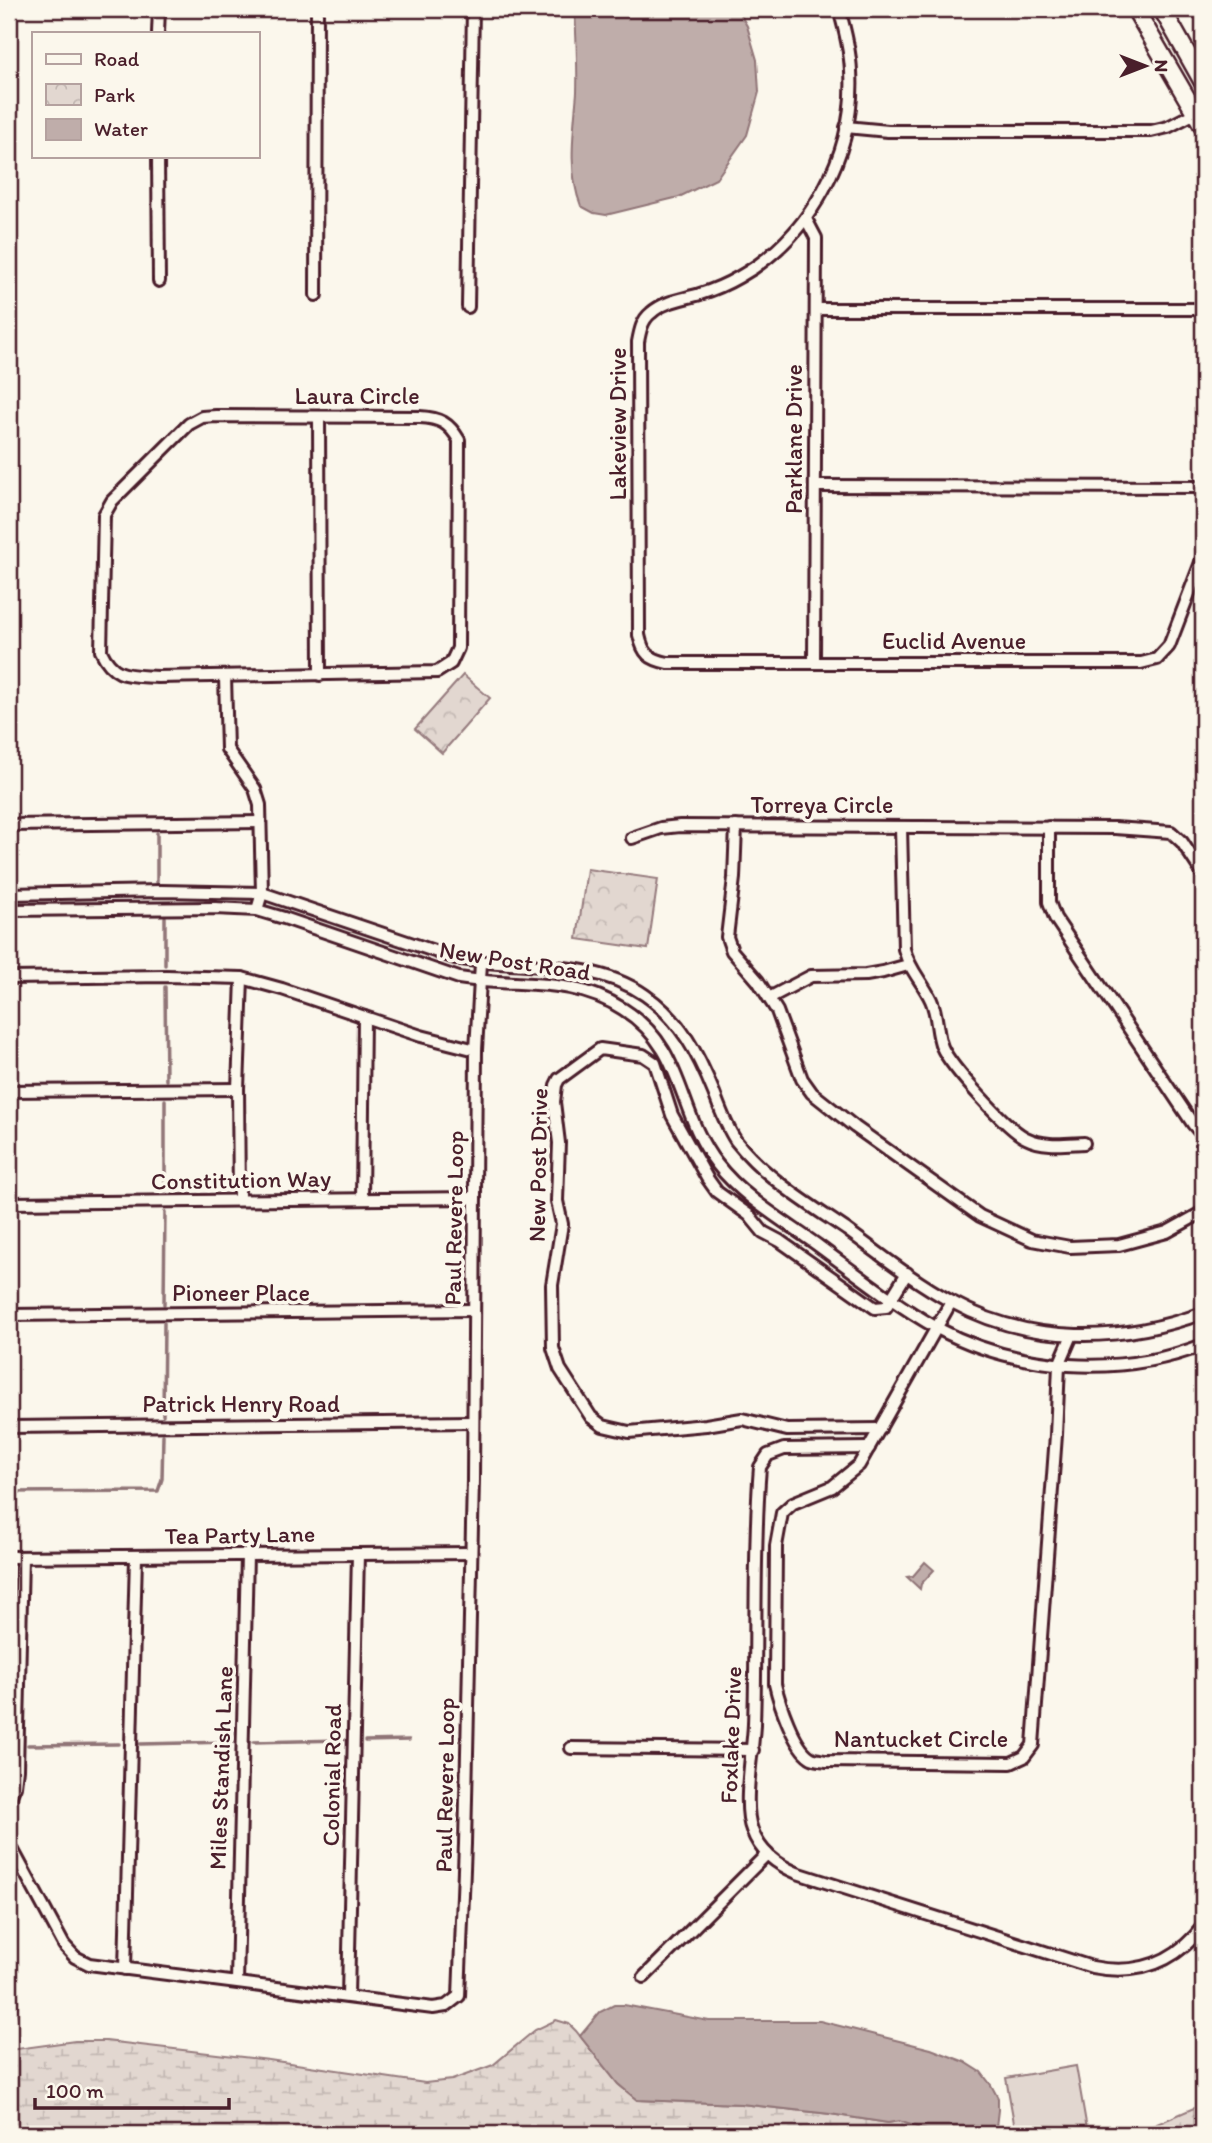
<svg xmlns="http://www.w3.org/2000/svg" width="1212" height="2143" font-family="Itim,sans-serif">
  <style>
    .green { fill: #e2d7d0; stroke: #967b7e; stroke-width: 2 }
    .wetland { fill: url(#wetland-marsh); stroke: #967b7e; stroke-width: 2 }
    .park { fill: url(#park-crowns); stroke: #967b7e; stroke-width: 2 }
    .water { fill: #bfadaa; stroke: #907477; stroke-width: 2 }
    .lines { fill: none; stroke-linecap: round; stroke-linejoin: round }
    .stream { stroke: #907477; stroke-width: 3.5 }
    .street-casing { stroke: #4a1f2b; stroke-width: 16 }
    .primary-casing { stroke: #4a1f2b; stroke-width: 21 }
    .street { stroke: #fbf7ec; stroke-width: 10 }
    .primary { stroke: #fbf7ec; stroke-width: 16 }
    .labels { text-anchor: middle; stroke-width: 7; stroke-linejoin: round; paint-order: stroke }
    .street-label { font-size: 24px; fill: #4a1f2b; stroke: #fbf7ec }
  </style>
  <defs>
    <pattern id="wetland-marsh" width="20" height="14" patternUnits="userSpaceOnUse" patternTransform="scale(1.75)"><rect width="20" height="14" fill="#e2d7d0"/><path d="M1 5h8M5 5V1M11 12h8M15 12V8" fill="none" stroke="#c3b8b3"/></pattern>
    <pattern id="park-crowns" width="20" height="18" patternUnits="userSpaceOnUse" patternTransform="scale(1.75)"><rect width="20" height="18" fill="#e2d7d0"/><path d="M2 6a3 3 0 1 1 6 0M12 15a3 3 0 1 1 6 0" fill="none" stroke="#c3b8b3"/></pattern>
  </defs>
  <rect width="100%" height="100%" fill="#fbf7ec"/>
  <filter id="ink" filterUnits="userSpaceOnUse"><feTurbulence type="fractalNoise" baseFrequency=".0143" numOctaves="2"/><feDisplacementMap in="SourceGraphic" scale="14" xChannelSelector="R" yChannelSelector="G"/><feConvolveMatrix kernelMatrix="1 2 1 2 8 2 1 2 1" color-interpolation-filters="sRGB"/></filter>
  <g filter="url(#ink)">
    <polygon class="green" points="1076,2066 1087,2129 1058,2134 1016,2134 1006,2078"/>
    <g class="wetland">
      <polygon points="556,2020 569,2024 576,2031 618,2084 637,2100 741,2104 830,2114 888,2123 899,2121 939,2134 9,2134 9,2050 75,2041 106,2041 269,2060 425,2083 452,2080 493,2065 535,2030"/>
      <polygon points="1203,2104 1203,2134 1134,2134"/>
    </g>
    <g class="park">
      <polygon points="463,675 490,698 442,753 415,729"/>
      <polygon points="587,869 658,879 648,949 577,939"/>
    </g>
    <g class="water">
      <path d="M 575,9 L 737,9 L 747,26 L 757,60 L 759,92 L 747,135 L 716,179 L 679,197 L 606,215 L 594,213 L 581,206 C 567,171 574,129 577,92 C 578,64 576,36 575,9 Z"/>
      <polygon points="925,1562 934,1570 921,1584 920,1589 907,1577 913,1576"/>
      <path d="M 9,1967 C 20,1988 21,2011 9,2031 Z"/>
      <polygon points="614,2005 624,2005 709,2021 820,2021 931,2049 965,2062 981,2072 991,2085 998,2098 998,2110 996,2127 991,2134 939,2134 899,2121 888,2123 830,2114 741,2104 637,2100 618,2084 580,2036 600,2012"/>
    </g>
    <g class="lines">
      <g class="stream">
        <polyline points="157,833 157,882"/>
        <polyline points="165,917 165,965"/>
        <polyline points="165,987 166,1080"/>
        <polyline points="165,1100 165,1191"/>
        <polyline points="164,1304 165,1212"/>
        <polyline points="163,1415 164,1323"/>
        <polyline points="9,1492 158,1491 162,1479 163,1435"/>
        <polyline points="365,1741 409,1740"/>
        <polyline points="253,1742 344,1740"/>
        <polyline points="140,1744 232,1742"/>
        <polyline points="28,1745 119,1744"/>
      </g>
      <defs>
        <g id="street">
          <path d="M 839,9 C 845,30 850,50 851,71 C 856,153 810,237 739,277 C 727,284 713,290 700,294 C 684,299 664,301 651,313 C 642,320 640,331 638,342 L 639,635 C 643,654 649,659 668,663 L 1141,663 L 1157,659 L 1169,646 L 1203,557"/>
          <polyline points="158,33 159,9"/>
          <polyline points="846,127 888,131 1151,131 1168,127 1195,113"/>
          <polyline points="158,156 159,281"/>
          <polyline points="806,219 816,238 814,663"/>
          <polyline points="316,295 317,9"/>
          <polyline points="468,307 473,9"/>
          <polyline points="816,309 1203,309"/>
          <path d="M 216,416 L 420,417 C 440,418 449,423 459,440 L 458,648 L 451,663 L 437,672 L 158,677 C 130,675 114,679 101,651 L 104,515 L 112,501 L 189,424 L 202,417 Z"/>
          <polyline points="319,417 320,675"/>
          <polyline points="815,486 1203,487"/>
          <polyline points="225,677 227,749 255,789 260,805 262,893 257,910"/>
          <polyline points="9,825 260,822"/>
          <polyline points="736,826 734,878 727,937 732,951 758,981 777,1011 802,1079 812,1093 855,1127 980,1216 1032,1240 1070,1247 1119,1245 1167,1232 1203,1212"/>
          <path d="M 901,827 L 904,949 C 910,971 922,981 931,1000 C 938,1015 936,1032 942,1047 C 950,1066 1008,1130 1026,1138 C 1044,1147 1064,1144 1084,1143"/>
          <polyline points="1049,827 1049,902 1055,918 1193,1124 1203,1136"/>
          <polyline points="632,838 661,828 680,826 1115,828 1171,832 1182,842 1203,874"/>
          <path d="M 9,894 L 161,891 L 262,893 L 455,958 C 518,970 590,957 645,995 C 681,1020 698,1054 714,1093 C 720,1109 726,1126 736,1141 C 765,1178 809,1204 847,1230 C 881,1255 915,1282 952,1302 C 1031,1345 1121,1343 1203,1313"/>
          <path d="M 9,910 L 215,908 L 257,910 L 284,918 L 459,978 C 517,988 571,975 623,1009 C 686,1049 676,1111 717,1164 C 742,1197 787,1223 820,1247 C 858,1275 896,1305 937,1328 C 1017,1371 1119,1378 1203,1345"/>
          <polyline points="9,978 166,976 242,978 282,989 421,1036 476,1050"/>
          <polyline points="769,998 811,976 866,975 883,972 908,965"/>
          <polyline points="9,1091 238,1089"/>
          <polyline points="239,1199 238,1089 242,978"/>
          <polyline points="362,1199 364,1017"/>
          <polyline points="9,1203 475,1198"/>
          <path d="M 951,1302 L 859,1465 L 832,1487 L 793,1503 L 782,1513 L 776,1546 L 775,1684 C 779,1702 794,1747 810,1757 C 814,1760 821,1760 826,1761 L 1011,1763 L 1024,1757 L 1033,1745 L 1056,1435 L 1059,1365 L 1072,1335"/>
          <polyline points="9,1315 473,1310"/>
          <polyline points="9,1427 473,1422"/>
          <polyline points="880,1429 787,1430 742,1419 706,1425 629,1432 603,1426 591,1417 560,1369 553,1348 552,1285 562,1224 557,1201 559,1143 554,1102 556,1085 559,1079 600,1049 643,1055 655,1063 672,1115 707,1178 717,1192 749,1215 763,1232 780,1241 875,1308 886,1307 907,1273"/>
          <path d="M 869,1448 L 784,1449 L 768,1455 L 760,1467 C 753,1552 757,1638 754,1724 C 753,1752 742,1805 752,1830 C 760,1852 776,1864 797,1873 L 1092,1967 C 1138,1976 1175,1963 1203,1926"/>
          <polyline points="9,1557 471,1553"/>
          <polyline points="571,1748 753,1750"/>
          <polyline points="9,1800 15,1786 17,1769 22,1557"/>
          <polyline points="9,1843 64,1945 75,1957 89,1964 433,2008 446,2006 459,1996 465,1844 473,1480 476,1050 481,963"/>
          <polyline points="125,1969 136,1557"/>
          <polyline points="644,1977 767,1854"/>
          <polyline points="237,1982 247,1555"/>
          <polyline points="348,1996 358,1554"/>
        </g>
        <g id="primary">
          <polyline points="1135,9 1203,126"/>
          <polyline points="1162,9 1203,82"/>
        </g>
      </defs>
      <use href="#street" class="street-casing"/>
      <use href="#primary" class="primary-casing"/>
      <use href="#street" class="street"/>
      <use href="#primary" class="primary"/>
    </g>
  </g>
  <g class="labels">
    <g class="street-label">
      <text x="357" y="404">Laura Circle</text>
      <text transform="translate(618 424) rotate(-90)" y="8">Lakeview Drive</text>
      <text transform="translate(794 439) rotate(-90)" y="8">Parklane Drive</text>
      <text x="954" y="649">Euclid Avenue</text>
      <text x="822" y="813">Torreya Circle</text>
      <text transform="translate(515 961) rotate(9)" y="8">New Post Road</text>
      <text transform="translate(538 1165) rotate(-89)" y="8">New Post Drive</text>
      <text transform="translate(241 1180) rotate(-1)" y="8">Constitution Way</text>
      <text transform="translate(454 1218) rotate(-89)" y="8">Paul Revere Loop</text>
      <text x="241" y="1301">Pioneer Place</text>
      <text x="241" y="1412">Patrick Henry Road</text>
      <text transform="translate(240 1535) rotate(-1)" y="8">Tea Party Lane</text>
      <text transform="translate(731 1735) rotate(-88)" y="8">Foxlake Drive</text>
      <text x="921" y="1747">Nantucket Circle</text>
      <text transform="translate(221 1768) rotate(-88)" y="8">Miles Standish Lane</text>
      <text transform="translate(332 1775) rotate(-89)" y="8">Colonial Road</text>
      <text transform="translate(445 1785) rotate(-89)" y="8">Paul Revere Loop</text>
    </g>
  </g>
  <rect width="1212" height="2143" fill="none" stroke="#fbf7ec" stroke-width="35"/>
  <rect x="18" y="18" width="1177" height="2108" fill="none" stroke="#4a1f2b" stroke-width="2.5" filter="url(#ink)"/>
  <rect x="32" y="32" width="228" height="126" fill="#fbf7ec" stroke="#b4a19f" stroke-width="2"/>
  <rect x="46" y="54" width="35" height="10" fill="#fbf7ec" stroke="#b4a19f" stroke-width="2"/>
  <text x="94" y="66" font-size="21" fill="#4a1f2b">Road</text>
  <rect x="46" y="84" width="35" height="21" fill="url(#park-crowns)" stroke="#b4a19f" stroke-width="2"/>
  <text x="94" y="102" font-size="21" fill="#4a1f2b">Park</text>
  <rect x="46" y="119" width="35" height="21" fill="#bfadaa" stroke="#b4a19f" stroke-width="2"/>
  <text x="94" y="136" font-size="21" fill="#4a1f2b">Water</text>
  <g transform="translate(1145 66) rotate(90)" stroke="#fbf7ec" stroke-width="5" paint-order="stroke">
  <path d="M0-5L12 26L0 18L-12 26Z" fill="#4a1f2b"/>
  <text y="-10" font-size="19" font-weight="bold" text-anchor="middle" fill="#4a1f2b">N</text>
  </g>
  <path d="M35 2098v10h194v-10" fill="none" stroke="#4a1f2b" stroke-width="3.5"/>
  <text x="46" y="2098" font-size="21" fill="#4a1f2b" stroke="#fbf7ec" stroke-width="5" paint-order="stroke">100 m</text>
</svg>
